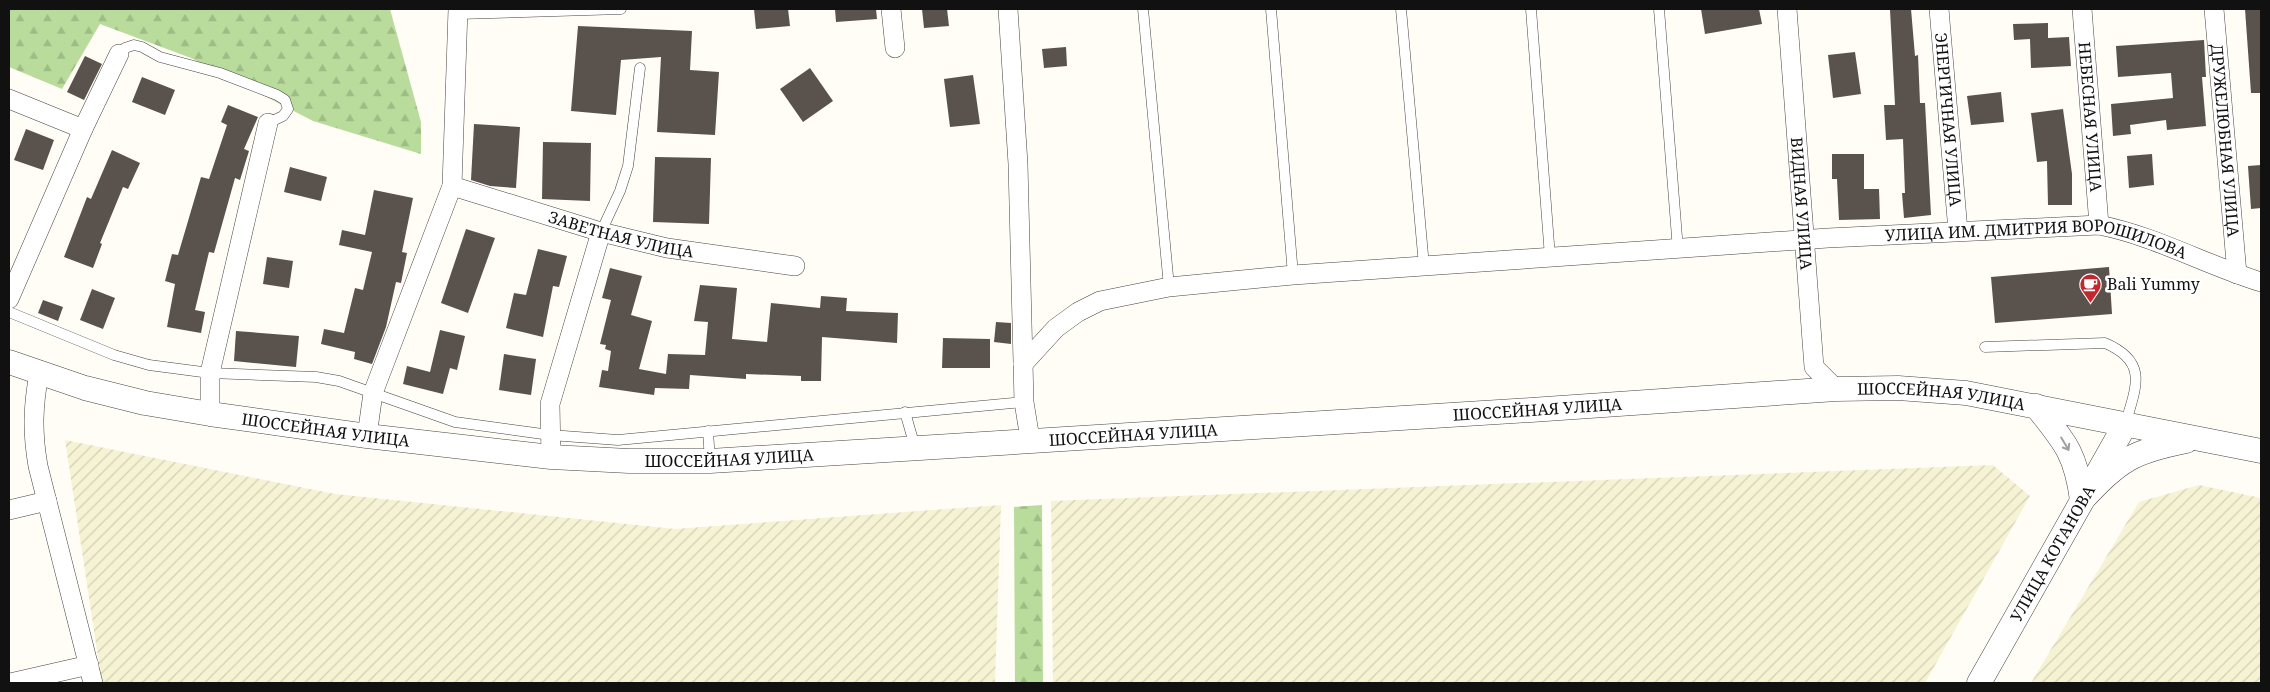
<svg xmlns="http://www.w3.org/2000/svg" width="2270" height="692" font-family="'Noto Serif',serif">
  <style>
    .farmland { fill: url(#farmland-furrows) }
    .forest { fill: url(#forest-firs) }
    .building { fill: #5a524d }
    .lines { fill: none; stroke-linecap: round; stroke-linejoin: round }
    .service-casing { stroke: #444; stroke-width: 11 }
    .minor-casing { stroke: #444; stroke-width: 20 }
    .tertiary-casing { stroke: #444; stroke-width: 25 }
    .service { stroke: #fff; stroke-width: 10 }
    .minor { stroke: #fff; stroke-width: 19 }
    .tertiary { stroke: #fff; stroke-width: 24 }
    .oneway { stroke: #a0a0a0 }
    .labels { text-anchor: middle; stroke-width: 5; stroke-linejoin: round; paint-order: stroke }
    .street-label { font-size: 16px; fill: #111; stroke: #fff }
    .poi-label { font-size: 16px; fill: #111; stroke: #fff; text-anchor: start }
  </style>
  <defs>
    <pattern id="farmland-furrows" width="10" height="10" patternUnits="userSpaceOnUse" patternTransform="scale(1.25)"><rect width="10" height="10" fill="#f6f3d4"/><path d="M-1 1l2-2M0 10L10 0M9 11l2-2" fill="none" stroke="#d2cfb5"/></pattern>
    <pattern id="forest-firs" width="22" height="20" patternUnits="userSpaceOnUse" patternTransform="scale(1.25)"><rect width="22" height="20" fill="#b9dc9c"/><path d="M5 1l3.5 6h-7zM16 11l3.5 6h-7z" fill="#9ebc85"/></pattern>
  </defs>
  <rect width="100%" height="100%" fill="#fffdf5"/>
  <g class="farmland">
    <polygon points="65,440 335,494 675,529 1001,505 995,683 102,683"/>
    <polygon points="1993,465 2030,496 1925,683 1053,683 1051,501"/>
    <polygon points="2199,485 2261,498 2261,683 2031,683 2139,502"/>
  </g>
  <g class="forest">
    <polygon points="9,9 390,9 421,122 421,154 313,121 191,58 100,24 62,89 9,67"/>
    <polygon points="1042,505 1043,683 1015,683 1014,507"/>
  </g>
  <g class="building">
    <polygon points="754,9 788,9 790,26 756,29"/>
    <polygon points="835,9 876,9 877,19 836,22"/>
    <polygon points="922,9 947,9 949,26 924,28"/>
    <polygon points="1701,9 1759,9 1762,24 1705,34"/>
    <polygon points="1911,9 1915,56 1918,55 1920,103 1925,103 1931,215 1904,218 1902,193 1905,193 1903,139 1886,140 1884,105 1895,105 1890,10"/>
    <polygon points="2245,9 2261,9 2261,93 2251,93"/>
    <polygon points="2048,23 2048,38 2069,37 2071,66 2031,68 2030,39 2014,40 2013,24"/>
    <polygon points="578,26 692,31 690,70 719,72 715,135 657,132 661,57 621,60 616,115 571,111"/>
    <polygon points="2204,40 2206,77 2202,77 2206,126 2167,130 2166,120 2130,125 2131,134 2113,136 2111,104 2173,98 2171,73 2118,77 2116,46"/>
    <polygon points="1066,47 1067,66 1044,68 1042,49"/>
    <polygon points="1855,52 1861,94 1833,98 1828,55"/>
    <polygon points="85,56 102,64 84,100 67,92"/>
    <polygon points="810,68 833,101 803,122 780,89"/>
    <polygon points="973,75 980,124 950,127 944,79"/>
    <polygon points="142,77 175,90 165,115 132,102"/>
    <polygon points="2001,92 2004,122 1971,125 1967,96"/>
    <polygon points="228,105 258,117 244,149 249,151 240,180 235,178 214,253 209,252 195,310 205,312 201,333 167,327 175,284 165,281 172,254 178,255 201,177 209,179 227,125 221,122"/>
    <polygon points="2063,109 2072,174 2072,205 2048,205 2047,161 2037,162 2031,113"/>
    <polygon points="474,124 520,127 516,188 490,186 471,180"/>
    <polygon points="26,129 54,140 43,170 14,160"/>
    <polygon points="543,142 591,143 590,201 542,199"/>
    <polygon points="112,150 140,163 128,189 123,187 100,243 102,244 93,268 64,257 87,197 91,199"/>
    <polygon points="1832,154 1864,154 1864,189 1879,189 1880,219 1839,220 1837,179 1832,179"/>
    <polygon points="2152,154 2154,185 2129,188 2127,156"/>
    <polygon points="655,157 711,158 709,224 653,222"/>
    <polygon points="2261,165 2261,208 2251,209 2248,166"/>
    <polygon points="290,167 327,177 321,201 284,192"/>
    <polygon points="374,190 413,198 402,252 407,253 401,283 396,282 386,327 372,364 354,359 355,352 321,344 324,329 344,333 355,288 363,290 372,252 339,245 342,230 365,235"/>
    <polygon points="466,229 495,238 468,313 441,303"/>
    <polygon points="538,249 567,256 559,287 553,286 543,337 506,328 514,293 526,295"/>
    <polygon points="267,257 293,261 289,288 263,284"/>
    <polygon points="2109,267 2112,314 1995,323 1991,277"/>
    <polygon points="610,268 642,276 631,315 652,321 639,369 666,374 668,354 705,355 708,322 694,321 700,285 737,288 732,339 767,342 771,303 820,308 821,296 847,298 846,311 898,313 897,343 822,337 821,381 801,381 801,376 746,374 746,379 690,375 689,389 655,388 654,395 599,387 602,370 608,371 611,351 605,349 606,345 600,344 611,300 602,298"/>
    <polygon points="92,289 115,298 103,329 80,320"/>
    <polygon points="43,300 63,307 58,321 38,313"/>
    <polygon points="996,322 1011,323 1011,344 994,342"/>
    <polygon points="440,330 465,336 457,370 450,368 443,394 403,384 407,366 430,372"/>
    <polygon points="236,331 299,336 296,367 234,361"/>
    <polygon points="943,338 990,339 990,368 942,368"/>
    <polygon points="504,354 536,359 531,395 499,390"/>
  </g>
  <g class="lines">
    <defs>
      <g id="service">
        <polyline points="1143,9 1169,287"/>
        <polyline points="1271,9 1293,275"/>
        <polyline points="1401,9 1424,266"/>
        <polyline points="1531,9 1550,257"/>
        <polyline points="1659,9 1678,250"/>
        <polyline points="458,14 621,9"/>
        <polyline points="119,54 125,48 134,45 142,47 160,57 220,73 277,95 285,100 288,109 283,116 268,123"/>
        <polyline points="601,232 620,191 628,166 640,68"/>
        <polyline points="9,312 114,355 149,365 210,373 316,377 339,381 455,422 550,435 618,440 1024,402"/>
        <path d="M 1985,347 L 2105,343 C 2149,362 2136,387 2125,425"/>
        <polyline points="905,412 915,447"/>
        <polyline points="708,431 710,461"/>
      </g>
      <g id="minor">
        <polyline points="891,9 895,48"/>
        <polyline points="1008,9 1018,164 1024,402 1030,439"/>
        <path id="s1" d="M 1787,9 L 1814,367 L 1836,389"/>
        <path id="s2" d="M 1939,9 L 1958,231"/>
        <path id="s3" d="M 2082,9 L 2099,225"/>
        <path id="s4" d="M 2214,9 L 2237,274"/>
        <polyline points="9,99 83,129"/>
        <path id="s5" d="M 452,186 L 601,232 L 667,248 L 795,266"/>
        <polyline points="9,299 83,129 119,54"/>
        <path id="s6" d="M 1023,364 L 1056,328 L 1078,312 L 1100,301 L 1169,287 L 1293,275 L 1828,238 L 2099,225 C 2155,236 2206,265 2261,282"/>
        <path d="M 39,373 C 33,407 32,431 38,466 L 93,683"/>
        <polyline points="210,414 210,373 268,123"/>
        <polyline points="367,436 373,393 452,186 458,9"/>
        <polyline points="551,457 550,404 601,232"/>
        <polyline points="9,510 47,501"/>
        <polyline points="10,683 89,665"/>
      </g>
      <g id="tertiary">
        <path id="s7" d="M 9,362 L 85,388 L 145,403 L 210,414 L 367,436 L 551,457 L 629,461 L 710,461 L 1531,410 L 1836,389 L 1898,388 L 1966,393 L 2261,451"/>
        <path d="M 2036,406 C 2064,441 2076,453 2082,500 C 2120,460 2131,452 2186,441"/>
        <path id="s8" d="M 1979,683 L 2125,425"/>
      </g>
    </defs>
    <use href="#service" class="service-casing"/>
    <use href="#minor" class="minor-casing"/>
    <use href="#tertiary" class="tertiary-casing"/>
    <use href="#service" class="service"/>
    <use href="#minor" class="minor"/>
    <use href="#tertiary" class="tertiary"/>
  </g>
  <defs><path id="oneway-shaft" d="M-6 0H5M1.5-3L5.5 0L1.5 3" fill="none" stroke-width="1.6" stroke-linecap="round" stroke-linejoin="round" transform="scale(1.25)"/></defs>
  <use class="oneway" href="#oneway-shaft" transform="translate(2065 444) rotate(59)"/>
  <defs>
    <symbol id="cafe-pin" viewBox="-11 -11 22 30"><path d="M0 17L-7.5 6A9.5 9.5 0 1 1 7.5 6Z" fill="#c4262e" stroke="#fff"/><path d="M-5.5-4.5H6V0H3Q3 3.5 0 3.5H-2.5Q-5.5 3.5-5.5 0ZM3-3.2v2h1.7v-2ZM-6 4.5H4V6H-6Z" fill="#fff"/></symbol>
  </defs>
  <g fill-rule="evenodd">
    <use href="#cafe-pin" x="2078" y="272" width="25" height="34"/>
  </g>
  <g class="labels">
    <g class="street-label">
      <text dy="6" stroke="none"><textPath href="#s3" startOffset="108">НЕБЕСНАЯ УЛИЦА</textPath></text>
      <text dy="6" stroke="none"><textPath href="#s2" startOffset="111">ЭНЕРГИЧНАЯ УЛИЦА</textPath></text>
      <text dy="6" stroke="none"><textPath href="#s4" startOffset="132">ДРУЖЕЛЮБНАЯ УЛИЦА</textPath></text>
      <text dy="6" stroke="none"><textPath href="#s1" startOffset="195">ВИДНАЯ УЛИЦА</textPath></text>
      <text dy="6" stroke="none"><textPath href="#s5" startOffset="176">ЗАВЕТНАЯ УЛИЦА</textPath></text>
      <text dy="6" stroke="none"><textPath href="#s6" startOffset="1042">УЛИЦА ИМ. ДМИТРИЯ ВОРОШИЛОВА</textPath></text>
      <text dy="6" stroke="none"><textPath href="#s7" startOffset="1945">ШОССЕЙНАЯ УЛИЦА</textPath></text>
      <text dy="6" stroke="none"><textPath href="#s7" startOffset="1540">ШОССЕЙНАЯ УЛИЦА</textPath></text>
      <text dy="6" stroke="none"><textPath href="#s7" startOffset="325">ШОССЕЙНАЯ УЛИЦА</textPath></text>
      <text dy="6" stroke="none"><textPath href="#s7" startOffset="1135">ШОССЕЙНАЯ УЛИЦА</textPath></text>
      <text dy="6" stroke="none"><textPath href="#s7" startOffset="730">ШОССЕЙНАЯ УЛИЦА</textPath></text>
      <text dy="6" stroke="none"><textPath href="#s8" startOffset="149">УЛИЦА КОТАНОВА</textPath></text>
    </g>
    <g class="poi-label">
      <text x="2107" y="290">Bali Yummy</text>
    </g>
  </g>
  <rect width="2270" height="692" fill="none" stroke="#111111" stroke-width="20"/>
</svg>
